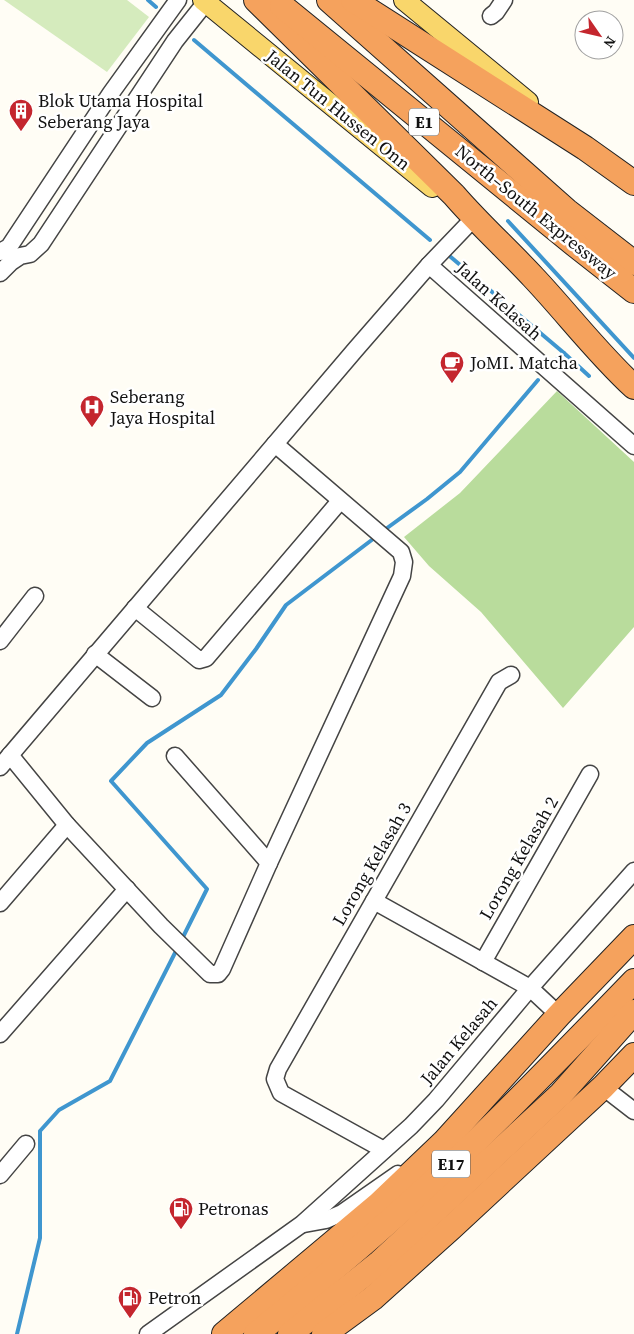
<svg xmlns="http://www.w3.org/2000/svg" width="634" height="1334" font-family="'Source Serif 4',serif">
  <style>
    .green { fill: #d5ebbd }
    .forest { fill: #b9dc9c }
    .lines { fill: none; stroke-linecap: round; stroke-linejoin: round }
    .stream { stroke: #3f96cf; stroke-width: 4 }
    .minor-casing { stroke: #444; stroke-width: 19 }
    .major-casing { stroke: #222; stroke-width: 22 }
    .highway-casing { stroke: #222; stroke-width: 26 }
    .minor { stroke: #fff; stroke-width: 16 }
    .major { stroke: #f9d66b; stroke-width: 20 }
    .highway { stroke: #f5a25d; stroke-width: 24 }
    .labels { text-anchor: middle; stroke-width: 5; stroke-linejoin: round; paint-order: stroke }
    .shield { fill: #fff; stroke: #585858; stroke-width: 1 }
    .shield-label { font-size: 16px; font-weight: bold; fill: #111 }
    .poi-label { font-size: 18px; fill: #111; stroke: #fff; text-anchor: start }
    .street-label { font-size: 18px; fill: #111; stroke: #fff }
  </style>
  <rect width="100%" height="100%" fill="#fffdf5"/>
  <polygon class="green" points="4,0 127,0 149,17 107,72"/>
  <polygon class="forest" points="557,391 634,462 634,627 563,708 481,612 429,566 404,537 460,493"/>
  <g class="lines">
    <g class="stream">
      <polyline points="148,0 156,7"/>
      <polyline points="194,40 430,240"/>
      <polyline points="508,221 634,358"/>
      <polyline points="446,253 564,353 589,376"/>
      <polyline points="555,361 564,353"/>
      <polyline points="383,531 427,499 460,472 538,380"/>
      <polyline points="182,939 207,889 111,781 147,743 221,695 256,649 286,605 377,536"/>
      <polyline points="17,1334 40,1238 40,1131 59,1110 110,1081 178,947"/>
    </g>
    <defs>
      <g id="minor">
        <polyline points="491,16 496,12 504,0"/>
        <polyline points="0,252 9,247 111,93 178,0"/>
        <polyline points="429,265 634,446"/>
        <polyline points="0,273 11,262 20,256 30,254 41,244 175,41 206,2"/>
        <polyline points="135,608 199,660 206,658 340,501"/>
        <polyline points="0,641 35,596"/>
        <polyline points="95,654 152,698"/>
        <polyline points="10,755 67,825 161,926 210,974 218,974 222,969 269,863 402,576 404,562 401,552 275,444"/>
        <polyline points="175,756 269,863"/>
        <polyline points="0,767 355,350 429,265 474,218"/>
        <polyline points="374,901 530,988 559,1015"/>
        <polyline points="0,903 67,825"/>
        <polyline points="483,962 590,774"/>
        <polyline points="0,1034 127,889"/>
        <polyline points="603,1087 634,1111"/>
        <polyline points="384,1150 281,1093 275,1079 278,1069 499,682 511,675"/>
        <polyline points="0,1175 26,1144"/>
        <polyline points="304,1224 326,1220 342,1213 398,1174"/>
        <polyline points="148,1334 302,1224 411,1126 436,1100 530,988 634,871"/>
      </g>
      <g id="major">
        <polyline points="203,0 432,187"/>
        <polyline points="404,0 528,102"/>
      </g>
      <g id="highway">
        <path d="M 256,0 L 454,195 C 479,224 507,249 533,277 C 567,313 597,353 634,387"/>
        <polyline points="329,0 567,211 634,263"/>
        <polyline points="353,0 585,148 634,183"/>
        <polyline points="282,6 574,244 634,291"/>
        <polyline points="224,1334 379,1204 444,1142 559,1015 634,937"/>
        <path d="M 256,1334 C 328,1275 399,1215 467,1150 C 524,1095 579,1038 634,981"/>
        <polyline points="290,1334 380,1262 561,1094 634,1012"/>
        <polyline points="324,1334 373,1298 451,1228 603,1087 634,1055"/>
      </g>
    </defs>
    <use href="#minor" class="minor-casing"/>
    <use href="#major" class="major-casing"/>
    <use href="#highway" class="highway-casing"/>
    <use href="#minor" class="minor"/>
    <use href="#major" class="major"/>
    <use href="#highway" class="highway"/>
  </g>
  <defs>
    <symbol id="building-pin" viewBox="-11 -11 22 30"><path d="M0 17L-7.5 6A9.5 9.5 0 1 1 7.5 6Z" fill="#c4262e" stroke="#fff"/><path d="M-4-6H4V6H1V3H-1V6H-4ZM-2.5-4.3h1.7v1.8h-1.7ZM.8-4.3h1.7v1.8H.8ZM-2.5-1h1.7V.8h-1.7ZM.8-1h1.7V.8H.8Z" fill="#fff"/></symbol>
    <symbol id="cafe-pin" viewBox="-11 -11 22 30"><path d="M0 17L-7.5 6A9.5 9.5 0 1 1 7.5 6Z" fill="#c4262e" stroke="#fff"/><path d="M-5.5-4.5H6V0H3Q3 3.5 0 3.5H-2.5Q-5.5 3.5-5.5 0ZM3-3.2v2h1.7v-2ZM-6 4.5H4V6H-6Z" fill="#fff"/></symbol>
    <symbol id="hospital-pin" viewBox="-11 -11 22 30"><path d="M0 17L-7.5 6A9.5 9.5 0 1 1 7.5 6Z" fill="#c4262e" stroke="#fff"/><path d="M-5-5h3v3.5h4V-5h3V5h-3V1.5h-4V5h-3Z" fill="#fff"/></symbol>
    <symbol id="fuel-pin" viewBox="-11 -11 22 30"><path d="M0 17L-7.5 6A9.5 9.5 0 1 1 7.5 6Z" fill="#c4262e" stroke="#fff"/><path d="M-5.5-6h7V0h2V4h1.3V-2.5L3-4.5l.8-.8L6-3V5H2.5V1h-1V6h-7ZM-4.2-4.7v3.2H.2V-4.7Z" fill="#fff"/></symbol>
  </defs>
  <g fill-rule="evenodd">
    <use href="#building-pin" x="7" y="97" width="28" height="38"/>
    <use href="#cafe-pin" x="438" y="349" width="28" height="38"/>
    <use href="#hospital-pin" x="78" y="393" width="28" height="38"/>
    <use href="#fuel-pin" x="167" y="1195" width="28" height="38"/>
    <use href="#fuel-pin" x="116" y="1284" width="28" height="38"/>
  </g>
  <g class="labels">
    <g class="shield">
      <rect x="409" y="108.5" width="30" height="27" rx="4"/>
      <rect x="432" y="1150.5" width="38" height="27" rx="4"/>
    </g>
    <g class="shield-label">
      <text x="424" y="128">E1</text>
      <text x="451" y="1170">E17</text>
    </g>
    <g class="poi-label">
      <text x="38" y="107">Blok Utama Hospital<tspan x="38" dy="21">Seberang Jaya</tspan></text>
      <text x="470" y="369">JoMI. Matcha</text>
      <text x="110" y="403">Seberang<tspan x="110" dy="21">Jaya Hospital</tspan></text>
      <text x="198" y="1215">Petronas</text>
      <text x="148" y="1304">Petron</text>
    </g>
    <g class="street-label">
      <text transform="translate(338 110) rotate(39)" y="6">Jalan Tun Hussen Onn</text>
      <text transform="translate(536 212) rotate(39)" y="6">North–South Expressway</text>
      <text transform="translate(499 301) rotate(42)" y="6">Jalan Kelasah</text>
      <text transform="translate(519 858) rotate(-60)" y="6">Lorong Kelasah 2</text>
      <text transform="translate(372 864) rotate(-60)" y="6">Lorong Kelasah 3</text>
      <text transform="translate(459 1041) rotate(-50)" y="6">Jalan Kelasah</text>
    </g>
  </g>
  <g transform="translate(599 35) rotate(124)"><circle r="24" fill="#ffffff" stroke="#a0a0a0"/>
  <path d="M0-4L9 19L0 12L-9 19Z" fill="#c4262e"/>
  <text y="-8" font-size="14" font-weight="bold" text-anchor="middle" fill="#111111">N</text>
  </g>
</svg>
